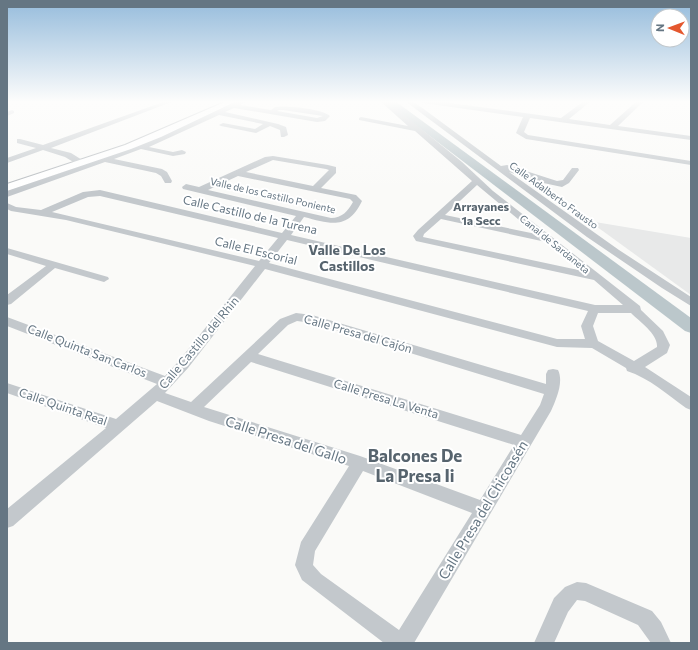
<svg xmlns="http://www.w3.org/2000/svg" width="698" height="650" font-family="Commissioner,sans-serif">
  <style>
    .built { fill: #e8e9e9 }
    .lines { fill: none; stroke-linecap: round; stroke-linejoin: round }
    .river { fill: #bbc7cb; fill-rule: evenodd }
    .major-casing { stroke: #b5babe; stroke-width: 2 }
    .minor { fill: #c3c8cc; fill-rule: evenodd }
    .major { fill: #fff; fill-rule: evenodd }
    .labels { text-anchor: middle; stroke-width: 4; stroke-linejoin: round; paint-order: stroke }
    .far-street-label { font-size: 10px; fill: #657683; stroke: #fff }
    .far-quarter-label { font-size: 12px; font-weight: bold; fill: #57646e; stroke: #fff }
    .street-label { font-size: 12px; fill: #657683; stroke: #fff }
    .quarter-label { font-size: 14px; font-weight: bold; fill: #57646e; stroke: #fff }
    .near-street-label { font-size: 14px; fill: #657683; stroke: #fff }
    .near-quarter-label { font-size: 17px; font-weight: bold; fill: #57646e; stroke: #fff }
  </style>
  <rect width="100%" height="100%" fill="#fafaf8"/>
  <polygon class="built" points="589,221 691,238 691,295"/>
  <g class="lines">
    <polygon class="river" points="384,101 395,101 691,318 691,333 685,331"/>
    <defs>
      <polygon id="major" points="227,101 237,101 161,137 131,149 7,191 7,184 125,145"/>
    </defs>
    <use href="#major" class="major-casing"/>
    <g class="minor">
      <path d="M 166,101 L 174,101 L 51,148 L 71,153 L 87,163 L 149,141 L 239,101 L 247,101 L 240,105 L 271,110 L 275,107 C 285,105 323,109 330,116 L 325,121 L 317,122 L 234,108 L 225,112 L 278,124 L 286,127 L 288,135 L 284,137 L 281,137 L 280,130 L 270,126 L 256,133 L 221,126 L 219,125 L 223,123 L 255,129 L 263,124 L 219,115 L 149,147 L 173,152 L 182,150 L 186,152 L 185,154 L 173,156 L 141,149 L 114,159 L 162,169 L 167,172 L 172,181 L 171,183 L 165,183 L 161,176 L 156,173 L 105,162 L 7,197 L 7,191 L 80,166 L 65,157 L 43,150 L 7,163 L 7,158 L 36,148 L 17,143 L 17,139 L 20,139 L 43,145 ZM 279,110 L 283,110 L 323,116 L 317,118 L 277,111 Z"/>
      <path d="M 380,101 L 387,101 L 462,162 L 493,191 L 640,306 L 641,310 L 663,331 L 670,345 L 667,353 L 645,367 L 691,397 L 691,410 L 686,408 C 668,395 649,378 627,371 L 626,368 L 592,348 L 557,347 L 265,269 L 188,368 L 165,393 L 191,402 L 280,319 L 296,313 L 312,315 L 546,384 L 546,374 L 548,370 L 553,369 L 558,370 C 564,382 556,400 551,411 L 414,643 L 384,643 L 302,580 L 295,565 L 301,542 L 349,466 L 209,421 L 157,401 L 13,526 L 7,528 L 7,509 L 106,428 L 7,393 L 7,383 L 116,419 L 157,384 L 7,326 L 7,317 L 165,376 L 178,362 L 255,266 L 66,220 L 11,211 L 7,209 L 7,203 L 16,207 L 41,210 L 83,192 L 100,190 L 282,233 L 296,216 L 183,189 L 182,187 L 186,184 L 199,187 L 265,157 L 273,156 L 328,165 L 336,167 L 336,173 L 321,188 L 356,195 L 362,201 C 348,230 331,224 304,217 L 291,235 L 595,305 L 623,305 L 594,280 L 416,241 L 413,236 L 418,230 L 472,181 L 415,131 L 359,120 L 359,118 L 361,117 L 408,126 ZM 273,160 L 326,169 L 329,170 L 313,186 L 246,172 ZM 238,176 L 350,199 L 353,202 C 348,211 342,218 331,218 L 208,190 ZM 477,185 L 536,234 L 445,215 ZM 100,196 L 278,238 L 259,261 L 52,212 L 88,197 ZM 441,219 L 546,242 L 583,271 L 423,237 L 424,234 ZM 287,240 L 588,311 L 581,326 L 585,339 L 557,339 L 269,263 ZM 598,313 L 631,313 C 640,322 658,334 657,347 L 634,361 L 598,341 L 593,326 ZM 297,321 L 312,323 L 544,394 L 540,405 L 521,435 L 258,354 L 288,325 ZM 251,362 L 514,445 L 480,500 L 360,456 L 204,407 ZM 363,471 L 472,513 L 399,630 L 321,574 L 313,565 L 315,551 Z"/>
      <polygon points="405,101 412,101 421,107 501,166 507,165 557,181 563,180 572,168 578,168 579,170 569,183 562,187 539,182 509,172 619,250 691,297 691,306 662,288 587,237"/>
      <polygon points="420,101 435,101 561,118 584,101 591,101 569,119 610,125 637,101 644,101 618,126 691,136 691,140 530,118 524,132 528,135 691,161 691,165 526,139 516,133 523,117 423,103"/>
      <polygon points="12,110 14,111 14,113 7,116 7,112"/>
      <polygon points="7,248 108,277 109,279 104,282 55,268 11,304 7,305 7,295 46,266 7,254"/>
      <polygon points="577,582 586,583 652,611 661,622 671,643 651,643 638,625 585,601 577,600 568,612 554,643 534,643 554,598 565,587"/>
    </g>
    <use href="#major" class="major"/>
  </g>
  <linearGradient id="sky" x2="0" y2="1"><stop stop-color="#96bcdc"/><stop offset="0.53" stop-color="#fdfdfc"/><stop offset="1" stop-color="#fdfdfc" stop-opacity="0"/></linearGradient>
  <rect width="698" height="192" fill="url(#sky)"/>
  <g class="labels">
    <g class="far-street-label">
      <text transform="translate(273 195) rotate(13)" y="4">Valle de los Castillo Poniente</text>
      <text transform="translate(554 195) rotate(36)" y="4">Calle Adalberto Frausto</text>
      <text transform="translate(555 244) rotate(39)" y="4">Canal de Sardaneta</text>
    </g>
    <g class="far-quarter-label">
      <text x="481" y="211">Arrayanes<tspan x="481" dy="14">1a Secc</tspan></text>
    </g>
    <g class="street-label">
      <text transform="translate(250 215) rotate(13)" y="4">Calle Castillo de la Turena</text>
      <text transform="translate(256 251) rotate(14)" y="4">Calle El Escorial</text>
      <text transform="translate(358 334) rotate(16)" y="4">Calle Presa del Cajón</text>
      <text transform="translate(199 343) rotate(-50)" y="4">Calle Castillo del Rhin</text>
      <text transform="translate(87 351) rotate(21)" y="4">Calle Quinta San Carlos</text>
      <text transform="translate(386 399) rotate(17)" y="4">Calle Presa La Venta</text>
      <text transform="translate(63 407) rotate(19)" y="4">Calle Quinta Real</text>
    </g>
    <g class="quarter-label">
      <text x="347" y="255">Valle De Los<tspan x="347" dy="16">Castillos</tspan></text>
    </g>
    <g class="near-street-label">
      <text transform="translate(286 440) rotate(18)" y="5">Calle Presa del Gallo</text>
      <text transform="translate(483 510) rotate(-59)" y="5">Calle Presa del Chicoasén</text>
    </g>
    <g class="near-quarter-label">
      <text x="415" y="462">Balcones De<tspan x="415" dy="20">La Presa Ii</tspan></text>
    </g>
  </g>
  <rect width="698" height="650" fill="none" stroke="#657683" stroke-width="16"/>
  <g transform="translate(670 28) rotate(271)"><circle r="19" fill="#ffffff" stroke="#c1c8cd"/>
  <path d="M0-3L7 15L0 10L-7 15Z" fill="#e4572e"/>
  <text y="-6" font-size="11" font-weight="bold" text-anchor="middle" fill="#657683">N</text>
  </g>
</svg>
